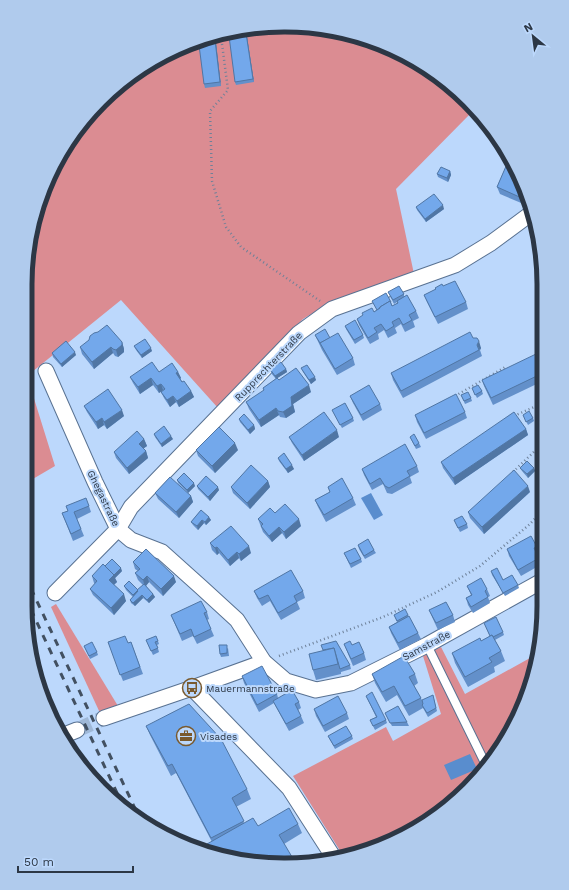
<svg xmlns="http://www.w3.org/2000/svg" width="569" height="890" font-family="'Work Sans',sans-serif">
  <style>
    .green { fill: #db8c92 }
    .water { fill: #598dce }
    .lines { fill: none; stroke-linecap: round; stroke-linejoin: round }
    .street-tunnel { stroke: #9fb8d7; stroke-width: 15; stroke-dasharray: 15 8; stroke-linecap: butt }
    .lane-casing { stroke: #597292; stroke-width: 10 }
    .street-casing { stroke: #597292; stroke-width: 17 }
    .path { stroke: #6e8199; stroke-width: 2.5; stroke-dasharray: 1 3; stroke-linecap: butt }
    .lane { stroke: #fff; stroke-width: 8 }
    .street { stroke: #fff; stroke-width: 15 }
    .rail { stroke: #425061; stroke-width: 3; stroke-dasharray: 7 7; stroke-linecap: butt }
    .wall { fill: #6390ca }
    .shaded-wall { fill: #5076a4 }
    .building { fill: #73a8eb; stroke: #5076a4 }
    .labels { text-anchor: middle; stroke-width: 4; stroke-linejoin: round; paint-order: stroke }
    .street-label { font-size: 10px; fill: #2c3745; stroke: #bcd8fc }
    .poi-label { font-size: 10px; fill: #2c3745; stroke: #bcd8fc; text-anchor: start }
    .rim { fill: none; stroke: #2c3745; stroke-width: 5 }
  </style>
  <rect width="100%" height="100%" fill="#bcd8fc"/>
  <g class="green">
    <polygon points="251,27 352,34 443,79 472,112 396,189 414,274 336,299 303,319 218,408 121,300 27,376 55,466 26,483 27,251 45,185 79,126 155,60"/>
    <polygon points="56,604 118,706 100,713 51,607"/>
    <polygon points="441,647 465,694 530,658 535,665 524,705 490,764 428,821 352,856 344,857 293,776 386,727 393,741 441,714 423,656"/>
  </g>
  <g class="water">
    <polygon points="371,493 383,515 374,520 361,498"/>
    <polygon points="470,754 477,769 451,780 444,765"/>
  </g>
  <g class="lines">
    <polyline class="street-tunnel" points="77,730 104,718"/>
    <defs>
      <polyline id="lane" points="427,645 487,767"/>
      <g id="street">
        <polyline points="46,371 95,482 118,529 131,540 162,552 201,587 237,620 264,662 286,681 316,690 351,683 427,645 542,581"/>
        <polyline points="55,593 118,529 131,507 299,333 332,309 455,265 491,243 533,212"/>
        <polyline points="192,688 289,788 334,858"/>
        <polyline points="104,718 192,688 264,662"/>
        <polyline points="62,736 77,730"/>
      </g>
    </defs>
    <use href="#lane" class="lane-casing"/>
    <use href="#street" class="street-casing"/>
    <g class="path">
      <polyline points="222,44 228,90 210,111 212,181 226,227 241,247 320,301"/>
      <polyline points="455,396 507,366"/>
      <polyline points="514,416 543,403"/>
      <polyline points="513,472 541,445"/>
      <polyline points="279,656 383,617 437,592 480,566 530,524 542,511"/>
    </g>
    <use href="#lane" class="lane"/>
    <use href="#street" class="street"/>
    <g class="rail">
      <polyline points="25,576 140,819"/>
      <polyline points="25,597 125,810"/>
    </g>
  </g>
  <g class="wall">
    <polygon points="246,33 247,37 254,82 236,85 235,82"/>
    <polygon points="216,43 221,86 205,88 204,84"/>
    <polygon points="487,130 496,140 487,136 486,133"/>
    <polygon points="510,157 528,201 526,205 500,194 497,187"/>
    <polygon points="450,171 451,175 448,182 438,177 437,174"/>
    <polygon points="416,207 444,209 426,222 417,210"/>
    <polygon points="443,286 466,302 468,309 438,324 427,302 424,295"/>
    <polygon points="388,292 404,294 404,297 416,311 419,318 413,321 415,327 405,332 401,324 395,328 397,333 388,338 384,330 378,334 379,339 370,344 359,325 357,319 377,310 372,301 391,302 392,306 397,303 397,302 394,304"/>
    <polygon points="345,326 363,335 364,338 355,344 346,329"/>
    <polygon points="315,335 330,338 353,358 355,365 337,375 322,350"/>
    <polygon points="473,338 481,348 480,350 482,356 403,398 393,380 391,373"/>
    <polygon points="122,342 124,349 124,352 118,357 115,356 113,353 94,369 82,354 80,347"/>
    <polygon points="134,346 152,351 142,358 136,350"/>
    <polygon points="52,353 76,355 62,367 53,357"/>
    <polygon points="301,368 316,380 311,384 303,372"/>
    <polygon points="270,369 286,369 287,372 277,378 279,380 311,392 293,404 295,412 286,418 280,417 279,415 261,427 249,409 246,402 264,391 263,388 276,379 271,373"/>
    <polygon points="543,369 543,381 493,405 484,386 482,380"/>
    <polygon points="159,372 178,372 181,378 180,379 191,391 194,397 179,407 176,402 170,407 164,398 161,392 163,390 159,393 153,385 140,394 133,383 130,377"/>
    <polygon points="472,388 482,391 483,394 477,398"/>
    <polygon points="461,395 471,398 472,401 465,404"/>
    <polygon points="350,396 380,404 382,410 363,421 353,403"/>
    <polygon points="84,406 124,416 107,429 104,425 98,429 87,412"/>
    <polygon points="332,410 353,418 354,421 342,428"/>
    <polygon points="465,412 467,418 426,439 417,422 415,415"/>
    <polygon points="523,415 533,418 534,421 528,425"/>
    <polygon points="239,419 254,425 255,429 250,434 240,422"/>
    <polygon points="526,429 528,435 455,485 443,468 441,462"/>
    <polygon points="154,434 173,439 162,447 155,437"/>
    <polygon points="289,437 339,437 304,461 292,443"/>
    <polygon points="410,437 419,443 421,447 416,449"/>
    <polygon points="144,439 147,446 143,449 146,451 148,458 129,474 116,458 114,452"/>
    <polygon points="543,442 543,454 541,453 539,446"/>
    <polygon points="196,450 238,450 215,473 198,456"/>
    <polygon points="278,458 294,469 288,473 279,461"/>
    <polygon points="417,466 419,472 410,477 412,483 392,494 387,493 383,484 372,490 364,475 362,469"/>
    <polygon points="520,468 534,468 535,471 528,478 522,471"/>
    <polygon points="177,480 195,486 188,493 178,483"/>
    <polygon points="268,481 270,487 250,509 233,493 231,487"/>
    <polygon points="197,486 219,490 210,501 198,489"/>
    <polygon points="328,487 353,498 356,505 326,522 318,507 315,500 330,492"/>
    <polygon points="530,492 484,534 470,518 468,512"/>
    <polygon points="155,493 191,496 193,502 179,518 158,499"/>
    <polygon points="66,506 89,506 91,512 77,519 84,536 73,541 62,513 68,511"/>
    <polygon points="201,510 211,520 206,525 204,523 198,530 193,525 191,522"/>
    <polygon points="275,513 301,526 286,539 282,533 272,542 263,532 258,519"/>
    <polygon points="454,520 467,524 468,528 460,532"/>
    <polygon points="210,543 251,553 241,561 239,558 230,566 219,553 217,555 212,550"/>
    <polygon points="358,545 374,550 376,553 365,559 359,549"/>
    <polygon points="537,547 539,553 537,554 542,564 521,576 509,556 507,549"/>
    <polygon points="344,553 361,559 362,562 351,568"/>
    <polygon points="133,562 176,582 163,596 149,582 146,586 153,594 155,597 149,603 143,598 135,606 131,603 130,600 133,597 126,590 124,586 138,590 143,585 138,580 135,573 138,571 135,569"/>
    <polygon points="105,566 122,571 115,578 117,582 114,585 126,601 114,615 93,595 90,589 95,584 94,583 92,576"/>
    <polygon points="491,571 503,580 518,585 519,588 505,596 492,575"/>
    <polygon points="467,586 487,589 490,596 488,597 490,603 473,613 468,605 466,598 471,595"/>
    <polygon points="542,590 542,606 536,593"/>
    <polygon points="254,591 303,591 305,598 297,602 300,609 281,620 270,601 262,606 257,598"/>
    <polygon points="429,610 453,615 455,622 438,630 432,617"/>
    <polygon points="207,612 209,619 207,620 214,636 197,644 193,636 182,641 171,615"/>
    <polygon points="394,615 408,615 418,633 421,639 400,650 391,633 389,627 397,622"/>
    <polygon points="484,623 503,632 504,635 495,640 501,651 505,661 494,667 495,672 468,687 455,663 452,653 481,641 490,636"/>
    <polygon points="146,640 158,641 159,644 157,645 159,652 153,655"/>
    <polygon points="108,642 128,643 131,642 143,674 123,681"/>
    <polygon points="344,644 352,645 364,653 366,660 353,666"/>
    <polygon points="84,646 97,652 98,655 90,659"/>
    <polygon points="228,648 229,656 221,657 220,654"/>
    <polygon points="323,650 350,665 351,669 341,672 341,671 341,674 316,680 313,670"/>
    <polygon points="372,674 415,674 418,683 414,686 422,700 434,699 437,711 428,717 423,708 409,716 397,695 386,702 375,683"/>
    <polygon points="242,676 277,694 278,698 299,702 301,708 298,710 301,716 304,723 289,731 276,707 274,703 259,712 244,683"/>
    <polygon points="366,696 386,720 387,723 375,730 370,720 376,717"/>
    <polygon points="314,709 347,713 349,719 325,732 316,716"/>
    <polygon points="385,713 407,722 409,726 392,726"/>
    <polygon points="146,726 247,789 251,799 236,807 244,823 258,826 298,824 302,833 284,844 268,864 210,853 207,844 212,842 176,773 171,776 150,735"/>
    <polygon points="328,736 352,736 353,739 335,749"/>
  </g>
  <g class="shaded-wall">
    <polygon points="246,33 247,37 254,82 253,79"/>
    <polygon points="215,40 216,43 221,86 220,82"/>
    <polygon points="450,171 451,175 448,182 447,178"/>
    <polygon points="526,195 528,201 526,205 524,199"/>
    <polygon points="443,205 444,209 426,222 425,219"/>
    <polygon points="479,341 481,348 480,350 477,345"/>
    <polygon points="122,342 124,349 124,352 118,357 116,350"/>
    <polygon points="111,347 113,353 94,369 92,362"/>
    <polygon points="151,348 152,351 142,358 141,355"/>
    <polygon points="75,352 76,355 62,367 61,364"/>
    <polygon points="286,369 287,372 276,379 275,376"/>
    <polygon points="178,372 181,378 179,380 176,373"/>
    <polygon points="315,377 316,380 311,384 309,380"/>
    <polygon points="151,378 153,385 140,394 138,387"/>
    <polygon points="161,384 163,390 159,393 157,386"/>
    <polygon points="309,385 311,392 293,404 295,412 286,418 283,412 291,397"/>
    <polygon points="191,391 194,397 179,407 177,401"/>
    <polygon points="173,396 176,402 170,407 167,400"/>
    <polygon points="276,408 279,415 261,427 259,420"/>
    <polygon points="122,410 124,416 107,429 104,422"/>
    <polygon points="102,418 104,425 98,429 96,422"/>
    <polygon points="254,425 255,429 250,434 248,430"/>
    <polygon points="526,429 528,435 455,485 453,478"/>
    <polygon points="337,430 339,437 304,461 302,455"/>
    <polygon points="171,436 173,439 162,447 161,444"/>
    <polygon points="144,439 147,446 141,450 139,444"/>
    <polygon points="235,443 238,450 215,473 212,466"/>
    <polygon points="146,451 148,458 129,474 127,468"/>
    <polygon points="292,465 294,469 288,473 286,469"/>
    <polygon points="534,468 535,471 528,478 527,474"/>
    <polygon points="268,481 270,487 250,509 247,503"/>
    <polygon points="194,483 195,486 188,493 187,490"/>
    <polygon points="528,486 530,492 484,534 482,527"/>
    <polygon points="218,487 219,490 210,501 208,497"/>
    <polygon points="191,496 193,502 179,518 176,512"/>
    <polygon points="209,517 211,520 206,525 205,522"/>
    <polygon points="299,519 301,526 286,539 284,532"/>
    <polygon points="202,520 204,523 198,530 197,526"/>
    <polygon points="279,527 282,533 272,542 269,536"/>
    <polygon points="249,546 251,553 241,561 239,554"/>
    <polygon points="217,547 219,553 217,555 215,548"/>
    <polygon points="237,552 239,558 230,566 228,560"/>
    <polygon points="121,568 122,571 115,578 117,582 111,587 109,580"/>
    <polygon points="147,576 149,582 145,587 143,580"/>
    <polygon points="174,576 176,582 163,596 161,589"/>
    <polygon points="137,590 138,593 134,598 133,595 138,590"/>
    <polygon points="124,594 126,601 114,615 111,608"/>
    <polygon points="153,594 155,597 149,603 147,600"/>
    <polygon points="142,595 143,598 135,606 133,603"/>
  </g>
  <g class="building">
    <polygon points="246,33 253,79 235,82 229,36"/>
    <polygon points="213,40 215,40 220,82 204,84 199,45"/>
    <polygon points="487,130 492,136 486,133"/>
    <polygon points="510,157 526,195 524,199 497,187"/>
    <polygon points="441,167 450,171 447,178 437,174"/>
    <polygon points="434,194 443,205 425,219 416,207"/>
    <polygon points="455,281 466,302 435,317 424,295 436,289 435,288 442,284 443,286"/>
    <polygon points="399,286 404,294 393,300 388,292"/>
    <polygon points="386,293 391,302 390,303 390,301 380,307 380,308 377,310 372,301"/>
    <polygon points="407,295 416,311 409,315 412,320 403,325 399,318 392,322 394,326 386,331 381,324 374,328 377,332 368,338 357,319 363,315 362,313 372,308 374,312 380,308 380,307 390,301 392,306 398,303 397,301"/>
    <polygon points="355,320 363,335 354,340 345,326"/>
    <polygon points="107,325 122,342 122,345 116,350 113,349 111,347 92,362 80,347 89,340 90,336 94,333 98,332"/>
    <polygon points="325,329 330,338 320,343 315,335"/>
    <polygon points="470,332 473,338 477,338 479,341 477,345 479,350 401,391 391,373"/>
    <polygon points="338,333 353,358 335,369 320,343"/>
    <polygon points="145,339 151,348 141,355 134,346"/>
    <polygon points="66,341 75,352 61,364 52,353"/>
    <polygon points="536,354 543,369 543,373 491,398 482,380"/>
    <polygon points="152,362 159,372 172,363 178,372 176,373 182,382 184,381 191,391 177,401 173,396 167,400 161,392 165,389 161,384 157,386 151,378 138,387 130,377"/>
    <polygon points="281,362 286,369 275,376 270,369"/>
    <polygon points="307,365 315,377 309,380 301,368"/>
    <polygon points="296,368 309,385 291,397 292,406 283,412 278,411 276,408 259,420 246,402 264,390 263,388 277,378 279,380"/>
    <polygon points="369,385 380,404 361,415 350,396"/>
    <polygon points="478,385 482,391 475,395 472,388"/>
    <polygon points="108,389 122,410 104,422 102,418 96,422 84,406"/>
    <polygon points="468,392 471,398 464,401 461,395"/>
    <polygon points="456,394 465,412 424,433 415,415"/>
    <polygon points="345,403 353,418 340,425 332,410"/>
    <polygon points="529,411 533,418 526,422 523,415"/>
    <polygon points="324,412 337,430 302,455 289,437"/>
    <polygon points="514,412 526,429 453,478 441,462"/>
    <polygon points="244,414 254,425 248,430 239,419"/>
    <polygon points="164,426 171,436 161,444 154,434"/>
    <polygon points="219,427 235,443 212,466 196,450"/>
    <polygon points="137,431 144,439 139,444 146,451 127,468 114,452"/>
    <polygon points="414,434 419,443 415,446 410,437"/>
    <polygon points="543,442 543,450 539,446"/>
    <polygon points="405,444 417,466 407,471 410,476 389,488 385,486 380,478 370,484 362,469"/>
    <polygon points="284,453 292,465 286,469 278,458"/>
    <polygon points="527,461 534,468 527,474 520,468"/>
    <polygon points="251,465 268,481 247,503 231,487"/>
    <polygon points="514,470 528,486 482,527 468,512"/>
    <polygon points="184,473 194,483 187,490 177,480"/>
    <polygon points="206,476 218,487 208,497 197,486"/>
    <polygon points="170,477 191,496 176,512 155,493"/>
    <polygon points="342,478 353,498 324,515 315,500 330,492 328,487"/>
    <polygon points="86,498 89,506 74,512 81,529 71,534 62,513 68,511 66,506"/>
    <polygon points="285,504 299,519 284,532 279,527 269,536 261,526 263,524 258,519 270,508 275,513"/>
    <polygon points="201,510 209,517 205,522 202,520 197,526 191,522"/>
    <polygon points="462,516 467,524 458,528 454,520"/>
    <polygon points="231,526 249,546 239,554 237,552 228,560 217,547 215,548 210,543"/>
    <polygon points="531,536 537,547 534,548 539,558 518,570 507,549"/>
    <polygon points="368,539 374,550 364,556 358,545"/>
    <polygon points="355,548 361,559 350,564 344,553"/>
    <polygon points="146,549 174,576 161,589 147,576 143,580 135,573 140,569 133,562"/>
    <polygon points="112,559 121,568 114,575 105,566"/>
    <polygon points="103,564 114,575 109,580 124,594 111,608 90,589 97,581 92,576"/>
    <polygon points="497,568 503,580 512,575 518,585 503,593 491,571"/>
    <polygon points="291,570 303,591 294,596 297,602 278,613 268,595 259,599 254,591"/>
    <polygon points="481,578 487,589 485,591 488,597 471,607 466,598 472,595 467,586"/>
    <polygon points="129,581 138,590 133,595 124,586"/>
    <polygon points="144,584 153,594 147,600 142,595 133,603 130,600 138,591 137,590"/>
    <polygon points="542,590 542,603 536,593"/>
    <polygon points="201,601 207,612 204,613 211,629 194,637 191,629 180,634 171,615"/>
    <polygon points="446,602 453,615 436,623 429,610"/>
    <polygon points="405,609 408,615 397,621 394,615"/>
    <polygon points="409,616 418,633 398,643 389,627"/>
    <polygon points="496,617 503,632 493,637 492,635 490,636 484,623"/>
    <polygon points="492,635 501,651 489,658 492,662 465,677 452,653 480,638 481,641"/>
    <polygon points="125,636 128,643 131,642 140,667 120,675 108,642"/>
    <polygon points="156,636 158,641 155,642 158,648 151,651 146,640"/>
    <polygon points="336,641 350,665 340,669 334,648 323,650 321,645"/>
    <polygon points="350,641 352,645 359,642 364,653 351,659 344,644"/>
    <polygon points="92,642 97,652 89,656 84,646"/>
    <polygon points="219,645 227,645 227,653 220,654"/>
    <polygon points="334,648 338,664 313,670 309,654"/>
    <polygon points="404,656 415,674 409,677 421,698 405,706 394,686 382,692 372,674"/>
    <polygon points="262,666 277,694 257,705 242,676"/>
    <polygon points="292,690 299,702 295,704 301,716 286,724 273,701"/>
    <polygon points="372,692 386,720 373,726 370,720 377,717 366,696"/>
    <polygon points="433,695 436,708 427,713 422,705 423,704 422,700"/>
    <polygon points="338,696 347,713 323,726 314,709"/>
    <polygon points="189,704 221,739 247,789 232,798 244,821 211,838 172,764 168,766 146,726"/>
    <polygon points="398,706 407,722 390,723 385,713"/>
    <polygon points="346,726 352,736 334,746 328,736"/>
    <polygon points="77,748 86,766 84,767 70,751"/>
    <polygon points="289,808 298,824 279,835 295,862 268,864 229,857 228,855 226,856 212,853 207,844 253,818 258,826"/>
  </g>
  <defs>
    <symbol id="bus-ring" viewBox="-11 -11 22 22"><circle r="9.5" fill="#bcd8fc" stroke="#795a2f" stroke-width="1.5"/><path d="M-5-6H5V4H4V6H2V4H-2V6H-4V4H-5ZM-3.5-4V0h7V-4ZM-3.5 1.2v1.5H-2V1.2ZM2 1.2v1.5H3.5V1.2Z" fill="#795a2f"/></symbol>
    <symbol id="office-ring" viewBox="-11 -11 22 22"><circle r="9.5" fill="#bcd8fc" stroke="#795a2f" stroke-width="1.5"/><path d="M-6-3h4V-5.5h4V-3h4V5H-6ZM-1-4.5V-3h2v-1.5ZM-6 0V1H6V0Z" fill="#795a2f"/></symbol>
  </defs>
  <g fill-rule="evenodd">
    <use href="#bus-ring" x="181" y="677" width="22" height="22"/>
    <use href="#office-ring" x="175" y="725" width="22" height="22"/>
  </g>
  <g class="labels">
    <g class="street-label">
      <text transform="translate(268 366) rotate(-46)" y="4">Rupprechterstraße</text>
      <text transform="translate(104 498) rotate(64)" y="4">Ghegastraße</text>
      <text transform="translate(426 645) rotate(-28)" y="4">Samstraße</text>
    </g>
    <g class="poi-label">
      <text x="206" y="692">Mauermannstraße</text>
      <text x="200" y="740">Visades</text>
    </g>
  </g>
  <path d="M0 0H569V890H0ZM284 32H285A252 252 0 0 1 537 284V606A252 252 0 0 1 285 858H284A252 252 0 0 1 32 606V284A252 252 0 0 1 284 32Z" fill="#b0cbed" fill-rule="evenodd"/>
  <path class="rim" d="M284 32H285A252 252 0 0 1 537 284V606A252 252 0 0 1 285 858H284A252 252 0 0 1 32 606V284A252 252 0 0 1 284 32Z"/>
  <g transform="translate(533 36) rotate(331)" stroke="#bcd8fc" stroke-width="3" paint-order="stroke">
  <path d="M0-3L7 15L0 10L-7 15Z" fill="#2c3745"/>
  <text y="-6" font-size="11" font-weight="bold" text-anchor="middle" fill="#2c3745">N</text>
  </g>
  <path d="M18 866v6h115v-6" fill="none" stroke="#2c3745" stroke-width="2"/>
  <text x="24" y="866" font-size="12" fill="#2c3745" stroke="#bcd8fc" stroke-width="3" paint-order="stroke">50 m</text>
</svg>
